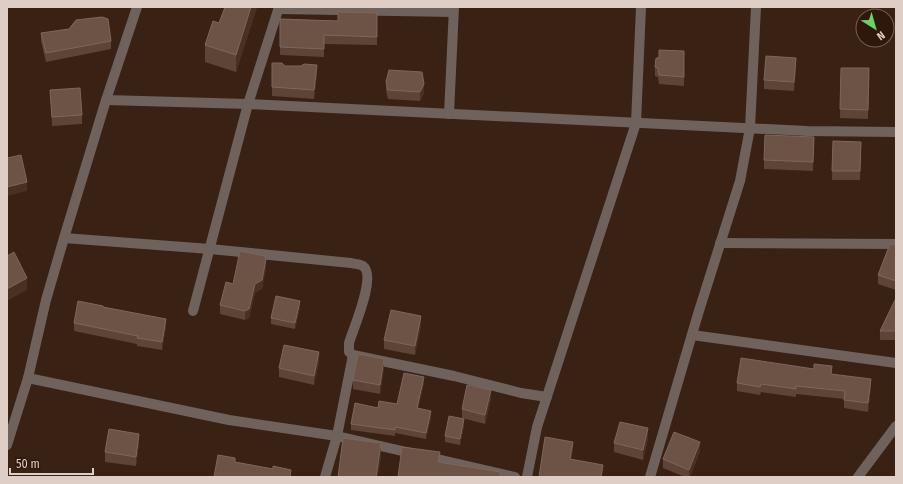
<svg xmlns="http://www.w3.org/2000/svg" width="903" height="484" font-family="'Fira Sans Condensed',sans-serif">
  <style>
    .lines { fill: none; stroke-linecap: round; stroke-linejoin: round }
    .minor { stroke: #6f615c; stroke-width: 10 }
    .wall { fill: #5e4437 }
    .shaded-wall { fill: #493022 }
    .building { fill: #6c5346; stroke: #7e665a }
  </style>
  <rect width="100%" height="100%" fill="#392114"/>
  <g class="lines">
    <g class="minor">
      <polyline points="278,9 453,12"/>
      <polyline points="106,100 248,104 807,131 896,132"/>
      <polyline points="449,114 454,7"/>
      <path d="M 64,238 L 210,249 L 351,263 C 354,264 360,264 363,266 C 377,276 353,329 349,343 L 349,352 L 353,355 L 454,376 L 521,393 L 547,397"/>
      <polyline points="720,243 896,244"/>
      <polyline points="193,311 248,104 279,7"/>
      <polyline points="692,335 896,363"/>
      <polyline points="28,378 229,420 337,436 515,477"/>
      <polyline points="7,445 28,378 46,300 64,238 106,100 137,7"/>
      <polyline points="325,477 337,436 353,355"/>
      <polyline points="527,477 537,427 636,123 641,7"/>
      <polyline points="650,477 698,314 740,181 750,128 756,7"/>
      <polyline points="858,477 896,426"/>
    </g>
  </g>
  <g class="wall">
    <polygon points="257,7 236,72 205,62 205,45 219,23"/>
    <polygon points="377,13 377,45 324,44 324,57 280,55 280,19 338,21"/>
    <polygon points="69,29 111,41 111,49 46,62 41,41 41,33"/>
    <polygon points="684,51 684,86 659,84 658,77 655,76 655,67 659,58"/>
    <polygon points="272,63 285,66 301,66 317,74 314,99 272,96"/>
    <polygon points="796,67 794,91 764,89 764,80"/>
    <polygon points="841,68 869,68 868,119 840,118"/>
    <polygon points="389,70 424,93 420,101 388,99 386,91 386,82"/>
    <polygon points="50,90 82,115 82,124 52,126"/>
    <polygon points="814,137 813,171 764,169 764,160"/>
    <polygon points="833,141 861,142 860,180 832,180"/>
    <polygon points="896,245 896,290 878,284 878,275"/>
    <polygon points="266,268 262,289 255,293 249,318 245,320 220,314 220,305 233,284"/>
    <polygon points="896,298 896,340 880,340 880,331"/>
    <polygon points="300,307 295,329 271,324 271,318"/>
    <polygon points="103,308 166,327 162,350 137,346 137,344 74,331 74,323"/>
    <polygon points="421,325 415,355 384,349 384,340"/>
    <polygon points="319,362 314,385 279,377 279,368"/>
    <polygon points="384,368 380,394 353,389 353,380"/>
    <polygon points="832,374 871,387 868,412 844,408 844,399 796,394 796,397 761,392 760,395 737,391 737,383"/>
    <polygon points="424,383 418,408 431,417 426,439 395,433 395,436 351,430 351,424 378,408 397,404"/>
    <polygon points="491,399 485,424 462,418 462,409"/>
    <polygon points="464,425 460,445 445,442 445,436"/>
    <polygon points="648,438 643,460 614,452 614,443"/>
    <polygon points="139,443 136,466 105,462 105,452"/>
    <polygon points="700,451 690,477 685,477 663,468 663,459"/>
  </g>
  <g class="shaded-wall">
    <polygon points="251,7 257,7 236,72 236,55"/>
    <polygon points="796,58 796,67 794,91 794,82"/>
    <polygon points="317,65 317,74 314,99 314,90"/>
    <polygon points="424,84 424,93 420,101 420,92"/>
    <polygon points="27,182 27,191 7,196 7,187"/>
    <polygon points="266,259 266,268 262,289 255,293 249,318 245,320 245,311 255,284"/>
    <polygon points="27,278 27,290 7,301 7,289"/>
    <polygon points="300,301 300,307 295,329 295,323"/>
    <polygon points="421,316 421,325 415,355 415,346"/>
    <polygon points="166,319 166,327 162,350 162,342"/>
    <polygon points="319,352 319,362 314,385 314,376"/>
    <polygon points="384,359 384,368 380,394 380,385"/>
    <polygon points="424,377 424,383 417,414 417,408"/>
    <polygon points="871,379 871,387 868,412 868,403"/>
    <polygon points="491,390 491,399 485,424 485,415"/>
    <polygon points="431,411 431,417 426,439 426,433"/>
    <polygon points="464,419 464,425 460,445 460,439"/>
    <polygon points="648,428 648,438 643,460 643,450"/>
    <polygon points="139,434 139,443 136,466 136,457"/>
    <polygon points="573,442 573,450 570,468 570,459"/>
    <polygon points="700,442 700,451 690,477 689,477 689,470"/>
    <polygon points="381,443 381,459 378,477 376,477"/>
    <polygon points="603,465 602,477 601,477"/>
  </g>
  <g class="building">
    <polygon points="225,7 251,7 236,55 205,45 213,21 219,23"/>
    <polygon points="338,12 377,13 377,37 324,35 324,49 280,47 280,19 338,21"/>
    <polygon points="102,17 108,19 111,41 46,53 41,33 69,29 76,20"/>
    <polygon points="659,50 684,51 684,77 659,75 658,68 655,67 656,58 659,58"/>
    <polygon points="766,56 796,58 794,82 764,80"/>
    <polygon points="272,63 282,63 285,66 301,66 304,64 317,65 314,90 272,87"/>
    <polygon points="841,68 869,68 868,110 840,109"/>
    <polygon points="389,70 422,72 424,84 420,92 388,90 386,82"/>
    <polygon points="80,88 82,115 52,117 50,90"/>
    <polygon points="765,135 814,137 813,162 764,160"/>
    <polygon points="833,141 861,142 860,171 832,171"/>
    <polygon points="21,155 27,182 7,187 7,158"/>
    <polygon points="890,244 896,245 896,281 878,275"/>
    <polygon points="240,251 265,256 266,259 262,280 255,284 249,309 245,311 220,305 226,282 233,284"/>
    <polygon points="14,252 27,278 7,289 7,256"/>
    <polygon points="276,296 300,301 295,323 271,318"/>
    <polygon points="896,298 896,331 880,331"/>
    <polygon points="78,301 103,306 103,307 166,319 162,342 137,338 138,336 74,323"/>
    <polygon points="391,310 421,316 415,346 384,340"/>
    <polygon points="284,345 319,352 314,376 279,368"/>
    <polygon points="358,354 384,359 380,385 353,380"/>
    <polygon points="741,358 814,369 814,364 832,366 831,374 871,379 868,403 844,400 845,391 796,386 796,389 761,384 760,387 737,383"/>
    <polygon points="404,373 424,377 417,408 431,411 426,433 395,427 395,430 351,424 355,403 378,408 379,401 397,404"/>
    <polygon points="467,385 491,390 485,415 462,409"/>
    <polygon points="449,416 464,419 460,439 445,436"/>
    <polygon points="620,422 648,428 643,450 614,443"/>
    <polygon points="109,429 139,434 136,457 105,452"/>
    <polygon points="674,432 700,442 689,470 663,459"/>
    <polygon points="545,437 573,442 570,459 603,465 601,477 539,477"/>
    <polygon points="343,438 381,443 376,477 338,477"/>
    <polygon points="402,447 440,452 438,462 500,472 500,477 398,477"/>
    <polygon points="218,455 235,458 235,462 273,469 273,466 291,470 290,477 214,477"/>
  </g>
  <rect width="903" height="484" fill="none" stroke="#dfcec6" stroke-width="16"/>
  <g transform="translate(875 28) rotate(143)"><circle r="19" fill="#2f180b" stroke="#756156"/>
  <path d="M0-3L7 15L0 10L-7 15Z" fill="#6ad363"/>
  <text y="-6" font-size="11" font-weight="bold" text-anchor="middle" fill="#dfcec6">N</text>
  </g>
  <path d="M10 468v6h83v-6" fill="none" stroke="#dfcec6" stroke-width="2"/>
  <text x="16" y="468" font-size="12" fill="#dfcec6" stroke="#2f180b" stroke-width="3" paint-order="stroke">50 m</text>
</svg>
